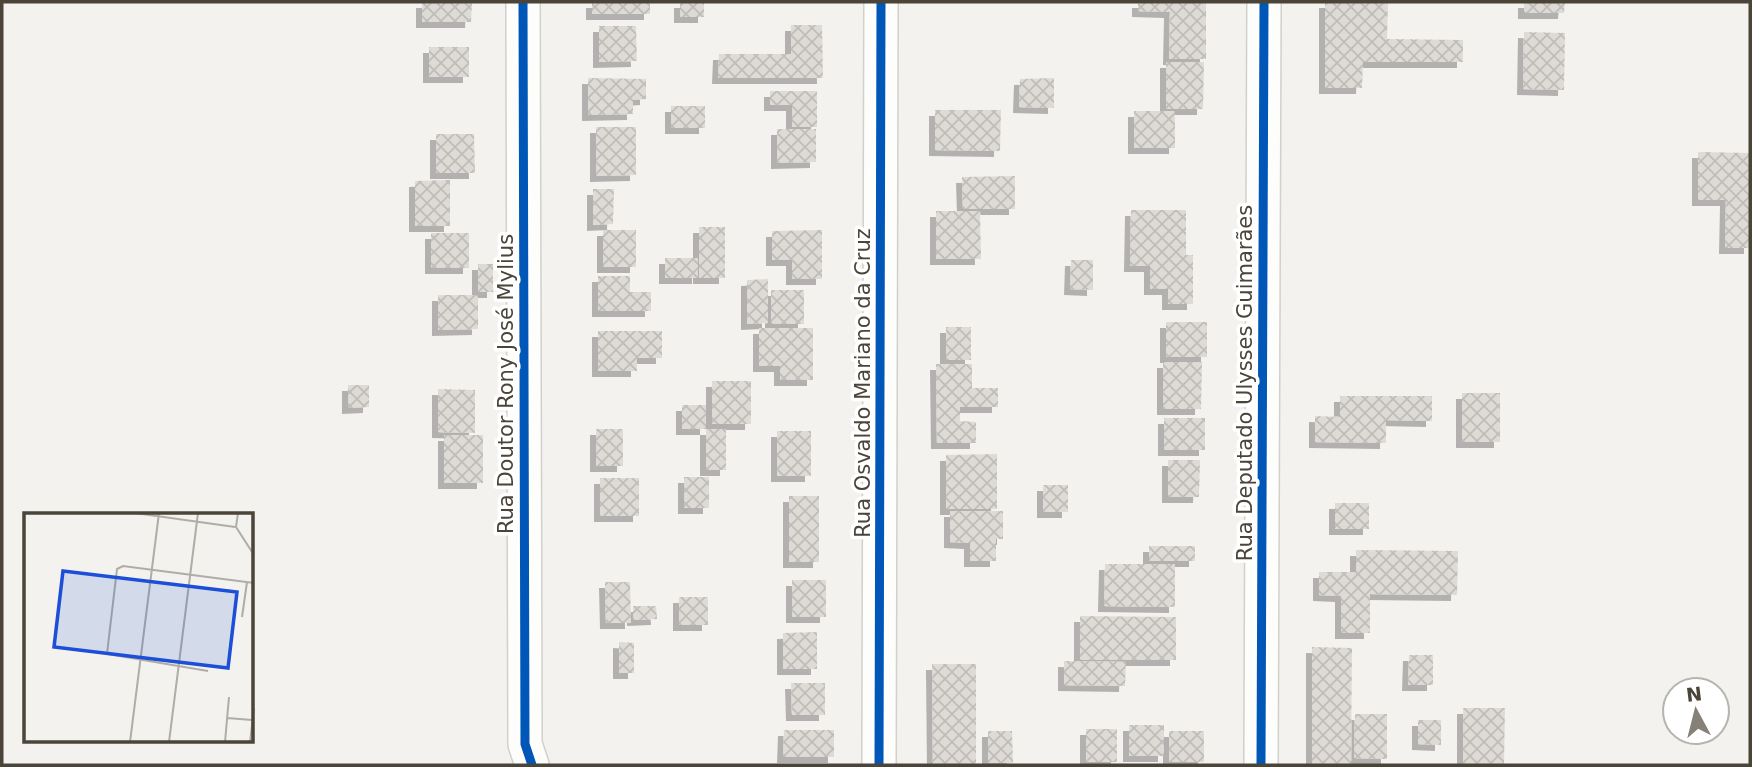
<svg xmlns="http://www.w3.org/2000/svg" width="1752" height="767" font-family="'DejaVu Sans',sans-serif">
  <style>
    .building { fill: url(#building-cross-hatch); filter: url(#shadow) }
    .lines { fill: none; stroke-linecap: round; stroke-linejoin: round }
    .street-casing { stroke: #d2d0cb; stroke-width: 36 }
    .street { stroke: #fdfdfc; stroke-width: 33 }
    .cycleway-casing { stroke: #fff; stroke-width: 13 }
    .cycleway { stroke: #0057b8; stroke-width: 9 }
    .labels { text-anchor: middle; stroke-width: 7; stroke-linejoin: round; paint-order: stroke }
    .street-label { font-size: 21px; fill: #4b4439; stroke: #fff }
    .inset-road { fill: none; stroke: #b0aca6; stroke-width: 2 }
    .view { fill: #1d4ed8; fill-opacity: 0.15; stroke: #1d4ed8; stroke-width: 3.5 }
    .inset-edge { fill: none; stroke: #4b4439; stroke-width: 3.5 }
  </style>
  <defs>
    <pattern id="building-cross-hatch" width="8" height="8" patternUnits="userSpaceOnUse" patternTransform="scale(1.75)"><rect width="8" height="8" fill="#dedbd6"/><path d="M0 0l8 8M0 8l8-8" fill="none" stroke="#c0bdb8"/></pattern>
    <filter id="shadow"><feDropShadow dx="-6" dy="6" stdDeviation="0" flood-color="#0004"/></filter>
  </defs>
  <rect width="100%" height="100%" fill="#f4f2ee"/>
  <g class="building">
    <polygon points="422,2 472,2 471,22 422,22"/>
    <rect x="592" y="2" width="58" height="12"/>
    <rect x="680" y="2" width="24" height="15"/>
    <polygon points="1138,2 1206,2 1206,59 1169,59 1170,12 1138,11"/>
    <polygon points="1325,2 1388,2 1387,39 1463,40 1463,62 1363,62 1362,88 1325,88"/>
    <polygon points="1524,2 1565,2 1564,13 1524,13"/>
    <polygon points="791,25 822,25 823,78 718,78 719,54 791,54"/>
    <polygon points="599,26 636,26 637,61 599,62"/>
    <polygon points="1524,32 1565,33 1564,90 1523,89"/>
    <rect x="429" y="47" width="40" height="30"/>
    <polygon points="1166,62 1204,62 1203,109 1166,109"/>
    <polygon points="588,78 646,79 646,99 633,100 633,114 588,115"/>
    <polygon points="1054,78 1054,108 1019,107 1020,79"/>
    <polygon points="770,91 817,91 817,127 792,127 792,105 770,105"/>
    <rect x="671" y="106" width="34" height="22"/>
    <polygon points="935,110 1001,110 1000,151 935,150"/>
    <rect x="1134" y="111" width="41" height="37"/>
    <polygon points="596,127 636,127 636,175 596,176"/>
    <polygon points="777,129 816,129 816,162 777,163"/>
    <polygon points="436,134 474,134 475,173 436,173"/>
    <polygon points="1698,152 1750,153 1750,248 1725,248 1726,200 1698,200"/>
    <polygon points="1015,176 1015,209 963,209 962,177"/>
    <polygon points="450,180 450,226 415,226 415,181"/>
    <polygon points="593,189 614,189 613,224 593,225"/>
    <polygon points="1131,210 1186,210 1186,255 1193,255 1193,304 1168,304 1168,289 1150,289 1150,266 1130,266"/>
    <polygon points="936,211 980,211 981,259 936,259"/>
    <rect x="699" y="227" width="26" height="51"/>
    <rect x="603" y="230" width="33" height="37"/>
    <polygon points="822,230 822,279 792,279 792,260 772,260 772,231"/>
    <rect x="431" y="233" width="38" height="35"/>
    <rect x="665" y="258" width="33" height="20"/>
    <polygon points="1071,260 1093,260 1093,290 1070,289"/>
    <rect x="478" y="264" width="15" height="28"/>
    <polygon points="598,276 630,276 630,292 651,292 651,311 598,311"/>
    <polygon points="768,279 768,323 747,324 747,280"/>
    <rect x="771" y="290" width="33" height="34"/>
    <polygon points="438,295 478,295 478,329 438,330"/>
    <rect x="1166" y="322" width="41" height="35"/>
    <rect x="946" y="327" width="25" height="33"/>
    <polygon points="759,328 813,328 813,380 780,380 780,366 759,366"/>
    <polygon points="598,331 662,331 662,358 637,358 637,371 598,371"/>
    <polygon points="1163,362 1202,362 1201,409 1163,409"/>
    <polygon points="936,364 972,364 972,388 998,388 998,407 960,407 960,421 976,422 976,443 937,443"/>
    <rect x="712" y="381" width="39" height="43"/>
    <polygon points="348,385 369,385 369,407 348,408"/>
    <polygon points="438,389 475,390 475,433 438,432"/>
    <rect x="1462" y="393" width="38" height="49"/>
    <polygon points="1340,396 1432,396 1432,421 1386,420 1386,443 1315,442 1315,416 1340,417"/>
    <rect x="682" y="405" width="24" height="24"/>
    <rect x="1164" y="418" width="41" height="32"/>
    <rect x="596" y="429" width="27" height="37"/>
    <rect x="706" y="429" width="20" height="41"/>
    <rect x="777" y="431" width="34" height="45"/>
    <rect x="444" y="435" width="39" height="48"/>
    <polygon points="997,454 997,509 946,509 946,455"/>
    <polygon points="1168,460 1200,460 1199,497 1168,497"/>
    <rect x="684" y="477" width="25" height="31"/>
    <rect x="600" y="478" width="39" height="38"/>
    <rect x="1043" y="485" width="25" height="27"/>
    <rect x="789" y="496" width="30" height="66"/>
    <rect x="1335" y="503" width="34" height="26"/>
    <polygon points="950,511 1003,511 1003,539 996,539 996,561 970,561 970,543 950,542"/>
    <rect x="1149" y="546" width="46" height="15"/>
    <polygon points="1356,550 1458,551 1457,595 1370,594 1370,633 1341,633 1341,596 1319,595 1319,572 1356,572"/>
    <polygon points="1105,564 1175,564 1175,607 1104,606"/>
    <rect x="792" y="580" width="34" height="37"/>
    <polygon points="605,582 630,582 631,623 606,623"/>
    <rect x="679" y="597" width="29" height="28"/>
    <polygon points="633,606 656,606 657,619 633,620"/>
    <polygon points="1080,616 1176,617 1176,660 1080,660"/>
    <polygon points="817,632 817,669 783,669 783,633"/>
    <polygon points="619,642 634,643 634,673 619,673"/>
    <polygon points="1312,647 1352,648 1351,765 1312,765"/>
    <polygon points="1409,655 1433,655 1433,685 1408,685"/>
    <polygon points="1064,661 1126,662 1125,686 1064,685"/>
    <polygon points="932,664 976,664 976,765 933,765"/>
    <polygon points="791,683 825,683 825,715 792,715"/>
    <polygon points="1463,708 1505,708 1504,765 1463,765"/>
    <polygon points="1355,714 1387,714 1387,759 1354,758"/>
    <polygon points="1418,720 1441,720 1441,745 1418,744"/>
    <rect x="1129" y="725" width="35" height="31"/>
    <rect x="1086" y="729" width="31" height="33"/>
    <polygon points="784,730 834,730 834,757 783,757"/>
    <polygon points="988,731 1012,731 1013,763 988,763"/>
    <rect x="1169" y="731" width="35" height="31"/>
  </g>
  <g class="lines">
    <defs>
      <g id="street">
        <polyline points="523,2 525,744 532,765"/>
        <polyline points="879,765 881,2"/>
        <polyline points="1261,765 1264,2"/>
      </g>
    </defs>
    <use href="#street" class="street-casing"/>
    <use href="#street" class="street"/>
    <defs>
      <g id="cycleway">
        <polyline points="523,2 525,744 532,765"/>
        <polyline points="879,765 881,2"/>
        <polyline points="1261,765 1264,2"/>
      </g>
    </defs>
    <use href="#cycleway" class="cycleway-casing"/>
    <use href="#cycleway" class="cycleway"/>
  </g>
  <g class="labels">
    <g class="street-label">
      <text transform="translate(863 383) rotate(-90)" y="7">Rua Osvaldo Mariano da Cruz</text>
      <text transform="translate(1245 383) rotate(-90)" y="7">Rua Deputado Ulysses Guimarães</text>
      <text transform="translate(506 384) rotate(-90)" y="7">Rua Doutor Rony José Mylius</text>
    </g>
  </g>
  <g transform="translate(24 513)">
    <rect width="229" height="229" fill="#f4f2ee"/>
    <path class="inset-road" d="M 111,0 L 211,14M 214,0 L 212,14 L 230,42M 218,104 L 223,69M 184,158 L 83,141 L 93,56 L 99,53 L 230,70M 203,205 L 228,207M 106,229 L 135,0M 145,229 L 174,0M 201,229 L 205,184M 226,229 L 230,195"/>
    <path class="view" d="M 39,58 L 213,79 L 204,155 L 30,134 Z"/>
    <rect width="229" height="229" class="inset-edge"/>
  </g>
  <rect width="1752" height="767" fill="none" stroke="#4b4439" stroke-width="7"/>
  <g transform="translate(1696 711) rotate(353)"><circle r="33" fill="#ffffff" stroke="#b7b4b0" stroke-width="2"/>
  <path d="M0-5L12 26L0 18L-12 26Z" fill="#868178"/>
  <text y="-10" font-size="19" font-weight="bold" text-anchor="middle" fill="#4b4439">N</text>
  </g>
</svg>
